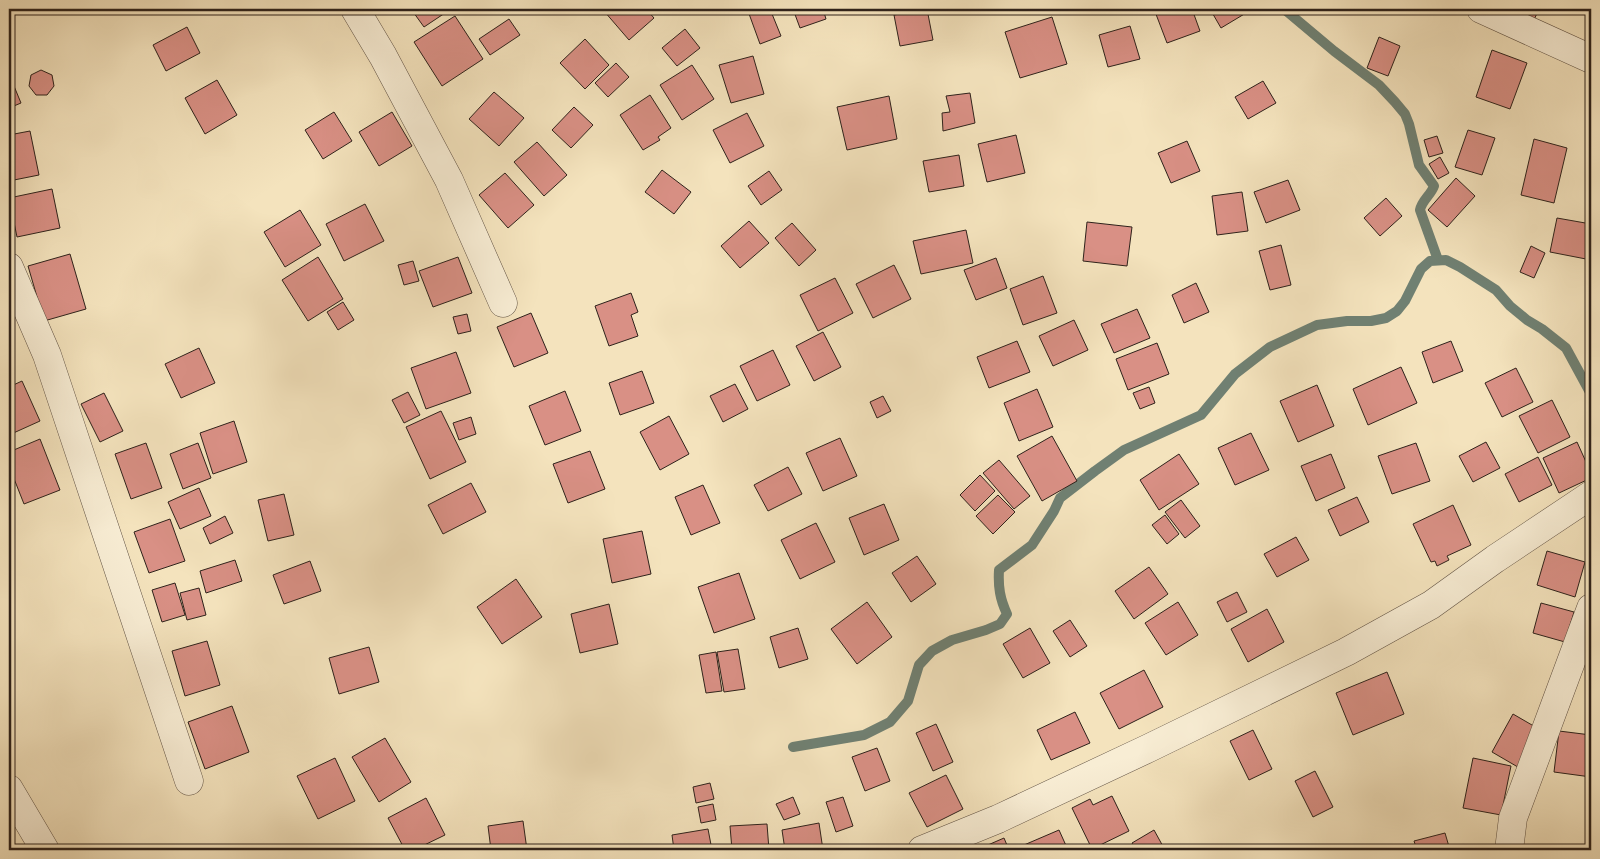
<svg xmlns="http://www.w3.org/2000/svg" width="1600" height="859" font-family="'Old Standard TT',serif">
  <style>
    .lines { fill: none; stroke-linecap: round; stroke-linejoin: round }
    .stream { stroke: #708072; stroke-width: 10 }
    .building { fill: #d99085; stroke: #2e221b }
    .street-casing { stroke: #605244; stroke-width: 29 }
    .street { stroke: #f8edd4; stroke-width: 28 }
  </style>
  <rect width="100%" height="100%" fill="#f4e3bd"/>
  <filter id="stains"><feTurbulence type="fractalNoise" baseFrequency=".004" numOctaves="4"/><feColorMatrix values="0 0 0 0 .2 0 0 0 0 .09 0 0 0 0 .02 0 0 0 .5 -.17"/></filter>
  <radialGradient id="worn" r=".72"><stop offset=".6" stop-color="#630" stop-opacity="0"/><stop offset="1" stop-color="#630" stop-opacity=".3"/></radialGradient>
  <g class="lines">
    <g class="stream">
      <path d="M 1284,9 L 1334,51 L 1379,85 L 1395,102 L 1405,114 L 1409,124 L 1419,165 L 1434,186 C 1431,195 1422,200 1420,210 L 1438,260"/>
      <path d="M 793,747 L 864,735 L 890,722 L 908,701 L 919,665 L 932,651 L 952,640 L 986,630 L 1000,624 L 1007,614 C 1000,599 998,587 999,570 L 1032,545 L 1054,511 L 1060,498 L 1095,471 L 1124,450 L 1201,415 L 1235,374 L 1270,347 L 1317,325 L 1347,321 L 1371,321 L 1386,318 L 1397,311 L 1405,301 L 1421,269 L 1430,261 L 1446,260 L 1460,267 L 1496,290 L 1510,306 L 1527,320 L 1542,329 L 1566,348 L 1591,394"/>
    </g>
  </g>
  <g class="building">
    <polygon points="411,9 451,9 424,27"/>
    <polygon points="607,9 646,9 654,18 629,40 604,11"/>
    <polygon points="753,9 770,9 781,36 760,44 748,11"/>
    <polygon points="793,9 823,9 826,19 800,28"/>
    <polygon points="927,9 933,40 900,46 894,15"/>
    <polygon points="1154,9 1192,9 1200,31 1167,43"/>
    <polygon points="1210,9 1244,9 1246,13 1221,28"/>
    <polygon points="1503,9 1539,9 1533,22"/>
    <polygon points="455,16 483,59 442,86 414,42"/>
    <polygon points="1052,17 1067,64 1020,78 1005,32"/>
    <polygon points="509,19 520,35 490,55 479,39"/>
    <polygon points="1130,26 1140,59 1108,67 1099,35"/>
    <polygon points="187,27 200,53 166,71 153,45"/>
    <polygon points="685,29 700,48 677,66 662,48"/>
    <polygon points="1379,37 1400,46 1388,76 1367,68"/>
    <polygon points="585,39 609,65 585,89 560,63"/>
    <polygon points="1492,50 1527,63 1510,109 1476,97"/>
    <polygon points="753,56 764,94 731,103 719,65"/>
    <polygon points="616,63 629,77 608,97 595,83"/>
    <polygon points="692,65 714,99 682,120 660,85"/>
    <polygon points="41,70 52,75 54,86 47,95 36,95 29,86 31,75"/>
    <polygon points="9,74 21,103 9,108"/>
    <polygon points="217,80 237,115 205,134 185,98"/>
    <polygon points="1263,81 1276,103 1248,119 1235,97"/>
    <polygon points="494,92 524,118 499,146 469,119"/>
    <polygon points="970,93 975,123 943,131 942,113 950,112 946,96"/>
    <polygon points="650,95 671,128 658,137 660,140 643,150 620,115"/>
    <polygon points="889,96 897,139 847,150 837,107"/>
    <polygon points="574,107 593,125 571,148 552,130"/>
    <polygon points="334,112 352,141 323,159 305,130"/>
    <polygon points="392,112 412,146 379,166 359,132"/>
    <polygon points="747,113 764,146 730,163 713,130"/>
    <polygon points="1468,130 1495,138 1482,175 1455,167"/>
    <polygon points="30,131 39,175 9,181 9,135"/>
    <polygon points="1016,135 1025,173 987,182 978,144"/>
    <polygon points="1437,136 1443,153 1429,157 1424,140"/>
    <polygon points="1534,139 1567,148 1554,203 1521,195"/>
    <polygon points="1187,141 1200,171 1171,183 1158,153"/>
    <polygon points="537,142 567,175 544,196 514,162"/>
    <polygon points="959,155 964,186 929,192 923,161"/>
    <polygon points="1440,157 1449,173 1438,179 1429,164"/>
    <polygon points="662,170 691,192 674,214 645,192"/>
    <polygon points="769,171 782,190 761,205 748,186"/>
    <polygon points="505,173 534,205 508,228 479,195"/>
    <polygon points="1456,178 1475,196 1447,227 1428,210"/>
    <polygon points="1288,180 1300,210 1266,223 1254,192"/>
    <polygon points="52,189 60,228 17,237 9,198"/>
    <polygon points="1242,192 1248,231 1217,235 1212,196"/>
    <polygon points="1386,198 1402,216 1380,236 1364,218"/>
    <polygon points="365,204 384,241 344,261 326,224"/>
    <polygon points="300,210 321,245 285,267 264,232"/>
    <polygon points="1557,218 1591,224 1586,259 1550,252"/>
    <polygon points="749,221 769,243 740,268 721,246"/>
    <polygon points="1087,222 1132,227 1127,266 1083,261"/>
    <polygon points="792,223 816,250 799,266 775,238"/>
    <polygon points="966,230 973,263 921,274 913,241"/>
    <polygon points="1281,245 1291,285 1270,290 1259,251"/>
    <polygon points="1531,246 1545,253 1534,278 1520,272"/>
    <polygon points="70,254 86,309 44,321 28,266"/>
    <polygon points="318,257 343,299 308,321 282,280"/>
    <polygon points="458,257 472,293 433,307 419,271"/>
    <polygon points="996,258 1007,288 976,300 964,270"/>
    <polygon points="413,261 419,281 404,285 398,265"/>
    <polygon points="894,265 911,299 873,318 856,284"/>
    <polygon points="1043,276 1057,313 1023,325 1010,289"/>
    <polygon points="835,278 853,313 818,331 800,295"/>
    <polygon points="1196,283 1209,312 1184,323 1172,295"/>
    <polygon points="631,293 638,312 631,315 638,336 609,346 595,306"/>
    <polygon points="343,302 354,320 338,330 327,312"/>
    <polygon points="1137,309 1150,338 1114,353 1101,324"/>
    <polygon points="531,313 548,353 514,367 497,327"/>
    <polygon points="467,314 471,331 458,334 453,317"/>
    <polygon points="1074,320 1088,350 1053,366 1039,336"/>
    <polygon points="823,332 841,367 814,381 796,346"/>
    <polygon points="1017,341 1030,372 989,388 977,357"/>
    <polygon points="1451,341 1463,371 1433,383 1422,352"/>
    <polygon points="1157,343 1169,374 1128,390 1116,359"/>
    <polygon points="199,348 215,383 181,398 165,364"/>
    <polygon points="773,350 790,385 757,401 740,366"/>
    <polygon points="456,352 471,393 426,409 411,368"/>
    <polygon points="1401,367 1417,403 1368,425 1353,389"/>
    <polygon points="1516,368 1533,402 1502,417 1485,383"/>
    <polygon points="642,371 654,403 620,415 609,383"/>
    <polygon points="22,381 40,421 9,435 9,387"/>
    <polygon points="735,384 748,409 723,422 710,396"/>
    <polygon points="1317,385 1334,426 1298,442 1280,401"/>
    <polygon points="1149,387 1155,403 1140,409 1133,393"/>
    <polygon points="1037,389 1053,427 1019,441 1004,403"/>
    <polygon points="565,391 581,431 545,445 529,406"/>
    <polygon points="408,392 420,415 404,423 392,400"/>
    <polygon points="104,393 123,431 100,442 81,404"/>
    <polygon points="883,396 891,411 877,418 870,402"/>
    <polygon points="1552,400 1570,437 1538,453 1519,416"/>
    <polygon points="441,411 466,462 430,479 406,427"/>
    <polygon points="669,416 689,454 660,470 640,432"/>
    <polygon points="471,417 476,434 459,440 453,423"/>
    <polygon points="234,421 247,462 213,474 200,433"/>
    <polygon points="1251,433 1269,470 1235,485 1218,448"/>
    <polygon points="1052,436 1077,481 1042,501 1017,456"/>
    <polygon points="840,438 857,476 823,491 806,453"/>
    <polygon points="40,439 60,490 24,504 9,466 9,452"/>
    <polygon points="1486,442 1500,468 1473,482 1459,456"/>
    <polygon points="1577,442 1591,473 1591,478 1559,493 1543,458"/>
    <polygon points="146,443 162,488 131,499 115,454"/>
    <polygon points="198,443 211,478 183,489 170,454"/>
    <polygon points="1416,443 1430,481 1392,494 1378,456"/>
    <polygon points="590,451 605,489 568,503 553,464"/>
    <polygon points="1179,454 1199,484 1159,510 1140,480"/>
    <polygon points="1331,454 1345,488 1316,501 1301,466"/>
    <polygon points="1538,457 1552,485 1519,502 1505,474"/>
    <polygon points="999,460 1030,496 1014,509 983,473"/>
    <polygon points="788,467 802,494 768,511 754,485"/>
    <polygon points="980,475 995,491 975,511 960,495"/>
    <polygon points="471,483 486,512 443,534 428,505"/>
    <polygon points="703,485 720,523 691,535 675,497"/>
    <polygon points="199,488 211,516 180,529 168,502"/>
    <polygon points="284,494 294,535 268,541 258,500"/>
    <polygon points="998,495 1015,512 993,534 976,516"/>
    <polygon points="1357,497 1369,522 1340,536 1328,510"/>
    <polygon points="1181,500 1200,526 1185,538 1165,512"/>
    <polygon points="884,504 899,540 864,555 849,518"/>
    <polygon points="1453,505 1471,545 1447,556 1449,560 1437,566 1435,561 1431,562 1413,524"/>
    <polygon points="1165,515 1179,534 1167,544 1152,525"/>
    <polygon points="225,516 233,533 210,544 203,528"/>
    <polygon points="170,519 185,561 149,573 134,532"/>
    <polygon points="816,523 835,562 800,579 781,540"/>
    <polygon points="642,531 651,574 612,583 603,539"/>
    <polygon points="1296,537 1309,560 1277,577 1264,554"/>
    <polygon points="1547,551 1585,562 1575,597 1537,585"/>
    <polygon points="917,556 936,584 911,602 892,573"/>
    <polygon points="235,560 242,581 206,593 200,571"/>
    <polygon points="310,561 321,591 284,604 273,575"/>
    <polygon points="1149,567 1168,594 1134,619 1115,591"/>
    <polygon points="739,573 755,619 714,633 698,587"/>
    <polygon points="516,579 542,617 502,644 477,607"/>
    <polygon points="175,583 185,615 162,622 152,590"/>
    <polygon points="199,588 206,615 187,620 180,593"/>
    <polygon points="1237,592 1247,612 1227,622 1217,602"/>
    <polygon points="867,602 892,637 857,664 831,629"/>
    <polygon points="1178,602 1198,635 1166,655 1145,623"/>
    <polygon points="1541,603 1574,612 1565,642 1533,633"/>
    <polygon points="609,604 618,644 580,653 571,614"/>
    <polygon points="1267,609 1284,642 1248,662 1231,629"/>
    <polygon points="1070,620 1087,646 1070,657 1053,631"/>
    <polygon points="798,628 808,659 779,668 770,637"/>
    <polygon points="1030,628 1050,663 1023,678 1003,644"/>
    <polygon points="207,641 220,685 185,696 172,651"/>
    <polygon points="369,647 379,682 339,694 329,658"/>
    <polygon points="738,649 745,689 724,692 717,652"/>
    <polygon points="716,652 722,691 706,693 699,655"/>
    <polygon points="1144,670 1163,707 1119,729 1100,693"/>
    <polygon points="1387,672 1404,714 1353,735 1336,693"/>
    <polygon points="232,706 249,752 205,769 188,722"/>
    <polygon points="1075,712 1090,743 1051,760 1037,730"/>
    <polygon points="1513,714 1544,732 1523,770 1492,752"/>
    <polygon points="936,724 953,762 933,771 916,733"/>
    <polygon points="1253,730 1272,769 1249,780 1230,741"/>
    <polygon points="1559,731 1591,735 1591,777 1554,772"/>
    <polygon points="385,738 411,782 379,802 352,757"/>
    <polygon points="877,748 890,781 865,791 852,757"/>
    <polygon points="335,758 355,801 318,819 297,776"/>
    <polygon points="1473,758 1511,766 1501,815 1463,808"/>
    <polygon points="1315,771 1333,807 1313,817 1295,781"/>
    <polygon points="946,775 963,809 927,827 909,793"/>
    <polygon points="710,783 714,799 696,803 693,787"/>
    <polygon points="1112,796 1129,831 1092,849 1072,808 1090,799 1093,805"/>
    <polygon points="793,797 800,814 784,820 776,804"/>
    <polygon points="843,797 853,826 836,832 826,802"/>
    <polygon points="426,798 445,835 414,850 405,850 388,818"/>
    <polygon points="713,804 716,820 701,823 698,807"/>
    <polygon points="523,821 527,850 491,850 488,826"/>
    <polygon points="819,823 823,850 785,850 782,830"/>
    <polygon points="767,824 769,850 732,850 730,826"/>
    <polygon points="708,829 712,850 674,850 672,835"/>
    <polygon points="1059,830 1068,850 1018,850 1017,848"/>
    <polygon points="1154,830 1165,850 1136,850 1132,843"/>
    <polygon points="1445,833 1450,850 1417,850 1414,841"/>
    <polygon points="1004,838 1009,850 982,850 981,848"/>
  </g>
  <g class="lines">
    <defs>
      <g id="street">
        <polyline points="355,9 383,56 449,180 503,303"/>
        <polyline points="1481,9 1591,59"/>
        <polyline points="9,267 47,355 189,781"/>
        <polyline points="9,789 45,850"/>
        <polyline points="922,850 998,819 1149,748 1346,652 1431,605 1495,559 1591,495"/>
        <polyline points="1509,850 1513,818 1591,608"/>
      </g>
    </defs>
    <use href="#street" class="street-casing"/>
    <use href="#street" class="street"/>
  </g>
  <rect width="1600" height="859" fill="none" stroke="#f4e3bd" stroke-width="30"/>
  <rect x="10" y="10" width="1580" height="839" fill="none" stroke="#2e221b" stroke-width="2.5"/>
  <rect x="15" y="15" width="1570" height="829" fill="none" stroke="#2e221b"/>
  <rect width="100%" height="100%" filter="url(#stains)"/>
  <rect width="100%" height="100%" fill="url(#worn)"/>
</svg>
